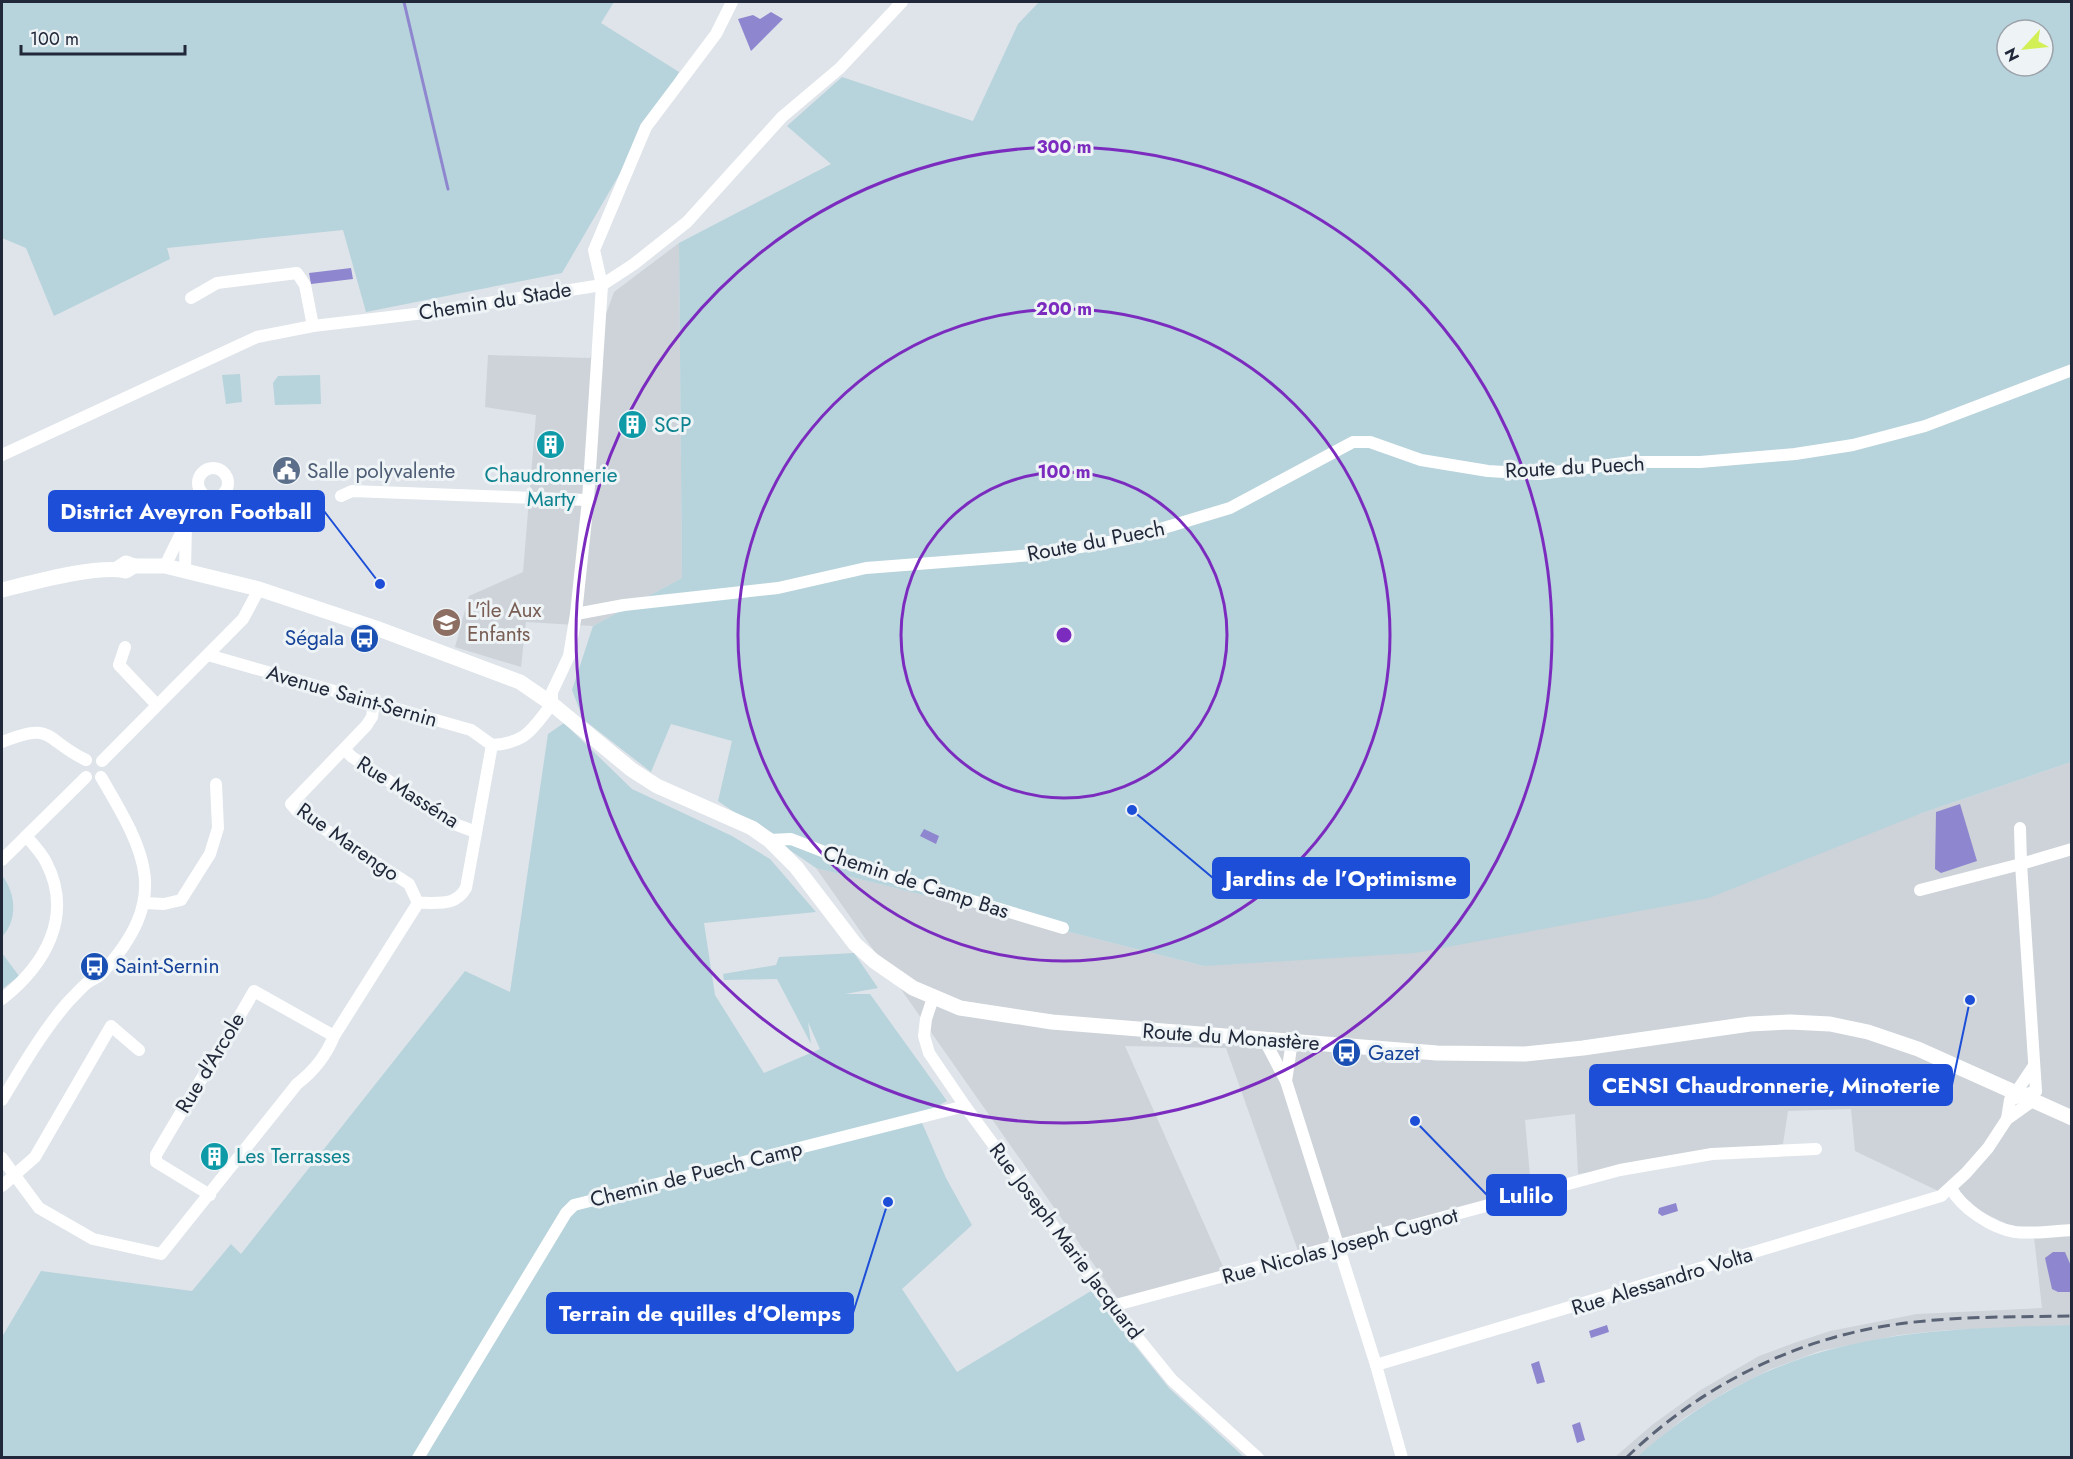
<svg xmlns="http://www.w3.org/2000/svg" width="2073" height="1459" font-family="Jost,sans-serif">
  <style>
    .built { fill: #cdd3d9 }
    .green { fill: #b7d3db; fill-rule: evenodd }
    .water { fill: #8e86cf }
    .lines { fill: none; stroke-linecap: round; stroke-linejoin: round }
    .stream { stroke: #8e86cf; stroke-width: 3 }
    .minor { stroke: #fff; stroke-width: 12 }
    .tertiary { stroke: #fff; stroke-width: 15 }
    .rail { stroke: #5a6375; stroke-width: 3; stroke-dasharray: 12 6; stroke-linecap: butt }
    .ring { fill: none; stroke: #7b2cbf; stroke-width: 3 }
    .labels { text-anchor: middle; stroke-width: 6; stroke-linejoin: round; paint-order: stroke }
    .street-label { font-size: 21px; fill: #202839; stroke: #eef3f6 }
    .culture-label { font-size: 21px; fill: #0d838f; stroke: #eef3f6; text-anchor: start }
    .service-label { font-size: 21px; fill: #4e5e75; stroke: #eef3f6; text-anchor: start }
    .education-label { font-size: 21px; fill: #785e54; stroke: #eef3f6; text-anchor: start }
    .transit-label { font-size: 21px; fill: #164399; stroke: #eef3f6; text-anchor: start }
    .centre { fill: #7b2cbf; stroke: #eef3f6; stroke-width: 3 }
    .ring-label { font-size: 18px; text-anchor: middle; font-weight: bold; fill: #7b2cbf; stroke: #eef3f6; stroke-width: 6; stroke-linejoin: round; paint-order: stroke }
    .leader { fill: none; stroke: #1d4ed8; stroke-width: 2 }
    .callout-dot { fill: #1d4ed8; stroke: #eef3f6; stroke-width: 2 }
    .callout { fill: #1d4ed8; stroke: #1d4ed8; stroke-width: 2 }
    .callout-label { font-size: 22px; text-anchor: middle; font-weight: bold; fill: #fff }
  </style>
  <rect width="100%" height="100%" fill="#dee4ea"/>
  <g class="built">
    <polygon points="679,243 682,578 593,626 526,622 521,667 455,647 469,596 523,572 536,415 485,407 488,355 590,358 614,292"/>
    <polygon points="2071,762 2071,1325 1947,1330 1899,1335 1820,1351 1771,1369 1727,1391 1684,1418 1637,1457 1615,1457 1652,1425 1699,1391 1759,1356 1794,1343 1830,1331 1917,1314 2042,1308 2034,1237 1855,1151 1851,1109 1788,1111 1783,1144 1578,1174 1575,1114 1525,1120 1531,1187 1298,1251 1226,1048 1125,1046 1225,1271 1123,1306 816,868 1204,966 1922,813"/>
  </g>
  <g class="green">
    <polygon points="2,2 614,2 601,23 679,72 562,273 366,312 343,230 167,248 170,259 54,316 26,248 2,238"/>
    <path d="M 1039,2 L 2071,2 L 2071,762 L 1922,813 L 1709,898 L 1415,953 L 1204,966 L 816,868 L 718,801 L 732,741 L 671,724 L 651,772 L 583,719 L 572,690 L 593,626 L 682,578 L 679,243 L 831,164 L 787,126 L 842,77 L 973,121 L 1018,24 ZM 2007,30 L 2043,30 L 2043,66 L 2007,66 Z"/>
    <polygon points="240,374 242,402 226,404 222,375"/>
    <polygon points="320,375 321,404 275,405 273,383 278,376"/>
    <polygon points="564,723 632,789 732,836 770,859 816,912 704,923 715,995 764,1073 820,1049 808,1022 811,1044 777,979 724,980 723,974 776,965 779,957 854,953 878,988 845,994 870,994 947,1101 919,1116 946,1178 972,1225 902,1289 957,1372 1091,1291 1169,1388 1244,1457 2,1457 2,1337 41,1271 192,1291 231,1244 241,1254 465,971 510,992 548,734"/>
    <path d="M 2,875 C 16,894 18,919 2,937 Z"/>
    <polygon points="2,953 19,976 2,989"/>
    <path d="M 2071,1325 L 2071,1457 L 1637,1457 C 1775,1335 1896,1330 2071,1325 Z"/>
  </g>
  <g class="water">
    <polygon points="771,12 783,19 751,51 738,19 753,15 760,19"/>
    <polygon points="351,268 353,279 311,284 309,273"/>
    <polygon points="1960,804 1977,861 1941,873 1935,869 1936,812"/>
    <polygon points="924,829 939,836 936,844 920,836"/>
    <polygon points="1676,1203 1678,1211 1662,1216 1658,1213 1659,1208"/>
    <polygon points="2053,1252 2065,1252 2071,1266 2071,1292 2058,1292 2052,1289 2045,1258"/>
    <polygon points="1607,1325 1609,1332 1591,1338 1589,1331"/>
    <polygon points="1539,1361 1545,1382 1537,1384 1531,1364"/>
    <polygon points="1580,1422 1585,1440 1577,1443 1572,1425"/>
  </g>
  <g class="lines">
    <polyline class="stream" points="404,2 448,189"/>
    <g class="minor">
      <polyline points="191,298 217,283 297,273 305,285 313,326"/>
      <polyline points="2,455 257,337 313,326 424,313 602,285 634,264 687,222 782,117 840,68 902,2"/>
      <circle cx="213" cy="483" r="15"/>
      <polyline points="341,496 352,491 588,500"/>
      <polyline points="186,523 190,504 202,494"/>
      <polyline points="165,566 186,523 185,571"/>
      <polyline points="576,614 624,605 778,588 866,568 1033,555 1127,539 1230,508 1353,442 1370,442 1421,460 1488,471 1539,474 1632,462 1700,462 1795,454 1853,445 1925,426 2072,370"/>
      <polyline points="125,647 119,665 157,705"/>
      <polyline points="208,655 471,730 492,745"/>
      <polyline points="374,701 372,717 366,726 291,804 298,812 409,884 418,903"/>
      <path d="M 2,742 C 54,721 43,739 86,760"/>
      <polyline points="344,749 352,757 457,825 476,832"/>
      <polyline points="102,761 243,619 259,589"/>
      <polyline points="769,840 791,839 879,873 1063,928"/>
      <polyline points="2,860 86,777"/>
      <polyline points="1920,890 2021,864 2020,828"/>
      <polyline points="145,903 164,904 181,900 210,854 218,828 216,784"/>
      <polyline points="933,998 926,1019 924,1036 929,1053 965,1106 1112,1306 1172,1380 1258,1458"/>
      <path d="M 2,999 C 45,965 74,916 46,862 C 41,852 33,844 26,836"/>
      <polyline points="1264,1039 1286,1081 1376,1365 1402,1458"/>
      <polyline points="1286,1081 1292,1041"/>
      <path d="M 2,1100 C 22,1067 42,1032 68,1002 C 74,996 80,989 87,983 C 92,979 98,978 102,973 C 171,897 147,855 101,777"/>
      <polyline points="2007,1119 2010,1100 2036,1091 2021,864 2072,849"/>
      <path d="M 2,1158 L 39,1208 L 93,1239 L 161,1254 L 297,1084 C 314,1071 326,1056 334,1036 L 418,903 C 438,902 455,907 466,888 L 492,745 C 527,743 532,729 552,704 L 552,692 L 569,656 L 576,614 L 588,500 L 602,285 L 594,250 L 646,127 L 716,34 L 732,2"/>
      <polyline points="2,1186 35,1157 111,1026 139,1050"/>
      <path d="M 1951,1188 C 1961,1208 1993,1229 2015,1232 C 2034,1234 2053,1231 2072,1230"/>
      <path d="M 210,1195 L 156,1162 L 156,1155 C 188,1099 223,1046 254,991 L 334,1036"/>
      <polyline points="1112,1306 1620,1170 1712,1154 1816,1149"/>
      <polyline points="1376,1365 1941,1196 1966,1173 1988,1148 2007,1119 2028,1104 2019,1088 2033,1067"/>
      <polyline points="418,1458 566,1213 574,1205 965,1106"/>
    </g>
    <g class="tertiary">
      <polyline points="134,566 165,566 259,589 376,628 520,682 552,704 632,770 657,786 752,828 769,840 796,867 855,944 874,961 913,988 960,1008 1052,1022 1437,1053 1525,1054 1583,1048 1750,1024 1790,1022 1830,1024 1868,1032 1918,1049 2072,1118"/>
      <path d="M 2,590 C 31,583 98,564 126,571 L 134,566 L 126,563 L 117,569"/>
    </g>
    <path class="rail" d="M 1626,1458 C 1697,1389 1788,1342 1885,1326 C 1947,1316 2010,1317 2072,1316"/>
  </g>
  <g class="ring">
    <circle cx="1064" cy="635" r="163"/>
    <circle cx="1064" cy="635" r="326"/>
    <circle cx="1064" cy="635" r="488"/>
  </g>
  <defs>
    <symbol id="building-disc" viewBox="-11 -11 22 22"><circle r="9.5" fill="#0f9aa8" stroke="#eef3f6"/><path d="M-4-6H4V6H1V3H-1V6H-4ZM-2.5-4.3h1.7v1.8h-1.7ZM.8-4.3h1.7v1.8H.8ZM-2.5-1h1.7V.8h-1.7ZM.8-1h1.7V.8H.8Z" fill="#fff"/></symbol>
    <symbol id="civic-disc" viewBox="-11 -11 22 22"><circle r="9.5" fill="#5c6f8a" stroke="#eef3f6"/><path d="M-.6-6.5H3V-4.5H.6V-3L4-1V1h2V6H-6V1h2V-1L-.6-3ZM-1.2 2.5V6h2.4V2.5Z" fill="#fff"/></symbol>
    <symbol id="school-disc" viewBox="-11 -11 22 22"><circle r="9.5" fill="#8d6e63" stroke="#eef3f6"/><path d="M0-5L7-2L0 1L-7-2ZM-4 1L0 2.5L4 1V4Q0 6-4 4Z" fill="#fff"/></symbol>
    <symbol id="bus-disc" viewBox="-11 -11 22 22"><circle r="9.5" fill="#1a4fb4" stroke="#eef3f6"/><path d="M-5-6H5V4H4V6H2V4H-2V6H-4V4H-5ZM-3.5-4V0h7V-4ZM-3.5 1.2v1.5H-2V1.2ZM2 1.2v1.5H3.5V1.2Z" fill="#fff"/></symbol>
  </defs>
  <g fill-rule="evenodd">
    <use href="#building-disc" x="616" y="408" width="33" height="33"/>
    <use href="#building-disc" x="534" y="428" width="33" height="33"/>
    <use href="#civic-disc" x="270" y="454" width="33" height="33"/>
    <use href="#school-disc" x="430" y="606" width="33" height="33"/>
    <use href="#bus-disc" x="348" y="622" width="33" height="33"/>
    <use href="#bus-disc" x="78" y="950" width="33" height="33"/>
    <use href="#bus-disc" x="1330" y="1036" width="33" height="33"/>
    <use href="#building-disc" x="198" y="1140" width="33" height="33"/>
  </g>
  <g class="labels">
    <g class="street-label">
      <text transform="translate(495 301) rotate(-9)" y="7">Chemin du Stade</text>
      <text transform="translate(1575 467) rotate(-3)" y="7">Route du Puech</text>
      <text transform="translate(1096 541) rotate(-11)" y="7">Route du Puech</text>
      <text transform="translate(352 696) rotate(16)" y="7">Avenue Saint-Sernin</text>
      <text transform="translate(408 792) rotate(32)" y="7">Rue Masséna</text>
      <text transform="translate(348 842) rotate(35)" y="7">Rue Marengo</text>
      <text transform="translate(916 882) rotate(18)" y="7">Chemin de Camp Bas</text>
      <text transform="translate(1231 1037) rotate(4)" y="7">Route du Monastère</text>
      <text transform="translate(210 1063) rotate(-59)" y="7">Rue d'Arcole</text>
      <text transform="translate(696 1174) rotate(-14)" y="7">Chemin de Puech Camp</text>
      <text transform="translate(1066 1241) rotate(53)" y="7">Rue Joseph Marie Jacquard</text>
      <text transform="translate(1340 1246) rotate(-15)" y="7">Rue Nicolas Joseph Cugnot</text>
      <text transform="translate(1662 1281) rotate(-17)" y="7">Rue Alessandro Volta</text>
    </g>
    <g class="culture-label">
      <text x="654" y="432">SCP</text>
      <text x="551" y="482" text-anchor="middle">Chaudronnerie<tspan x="551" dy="24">Marty</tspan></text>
      <text x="236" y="1163">Les Terrasses</text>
    </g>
    <g class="service-label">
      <text x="307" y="478">Salle polyvalente</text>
    </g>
    <g class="education-label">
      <text x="467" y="617">L'île Aux<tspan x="467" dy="24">Enfants</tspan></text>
    </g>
    <g class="transit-label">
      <text x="344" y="645" text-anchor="end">Ségala</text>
      <text x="115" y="973">Saint-Sernin</text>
      <text x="1368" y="1060">Gazet</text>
    </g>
  </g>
  <circle cx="1064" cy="635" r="9" class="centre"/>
  <g class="ring-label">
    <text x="1064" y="153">300 m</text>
    <text x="1064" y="315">200 m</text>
    <text x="1064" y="478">100 m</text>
  </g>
  <path class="leader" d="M380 584L324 511M1132 810L1213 878M1970 1000L1952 1085M1415 1121L1487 1195M888 1202L853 1313"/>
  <g class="callout-dot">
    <circle cx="380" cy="584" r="6"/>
    <circle cx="1132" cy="810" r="6"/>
    <circle cx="1970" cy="1000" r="6"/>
    <circle cx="1415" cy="1121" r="6"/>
    <circle cx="888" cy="1202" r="6"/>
  </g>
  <g class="callout">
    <rect x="49" y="491" width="275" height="40" rx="6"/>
    <rect x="1213" y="858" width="256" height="40" rx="6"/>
    <rect x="1590" y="1065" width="362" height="40" rx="6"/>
    <rect x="1487" y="1175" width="79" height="40" rx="6"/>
    <rect x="547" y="1293" width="306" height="40" rx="6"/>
  </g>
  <g class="callout-label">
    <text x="186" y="519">District Aveyron Football</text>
    <text x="1341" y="886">Jardins de l’Optimisme</text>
    <text x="1771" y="1093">CENSI Chaudronnerie, Minoterie</text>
    <text x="1526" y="1203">Lulilo</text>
    <text x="700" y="1321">Terrain de quilles d'Olemps</text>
  </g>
  <rect width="2073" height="1459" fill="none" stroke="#202839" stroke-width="6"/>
  <g transform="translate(2025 48) rotate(243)"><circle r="28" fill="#eef3f6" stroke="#9ca2aa" stroke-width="1.5"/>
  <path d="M0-4.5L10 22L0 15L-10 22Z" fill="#d2f056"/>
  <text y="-9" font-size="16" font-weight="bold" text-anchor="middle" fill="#202839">N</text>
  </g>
  <path d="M21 45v9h164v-9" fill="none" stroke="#202839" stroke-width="3"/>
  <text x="30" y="45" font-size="18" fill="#202839" stroke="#eef3f6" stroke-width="4.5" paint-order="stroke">100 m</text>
</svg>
